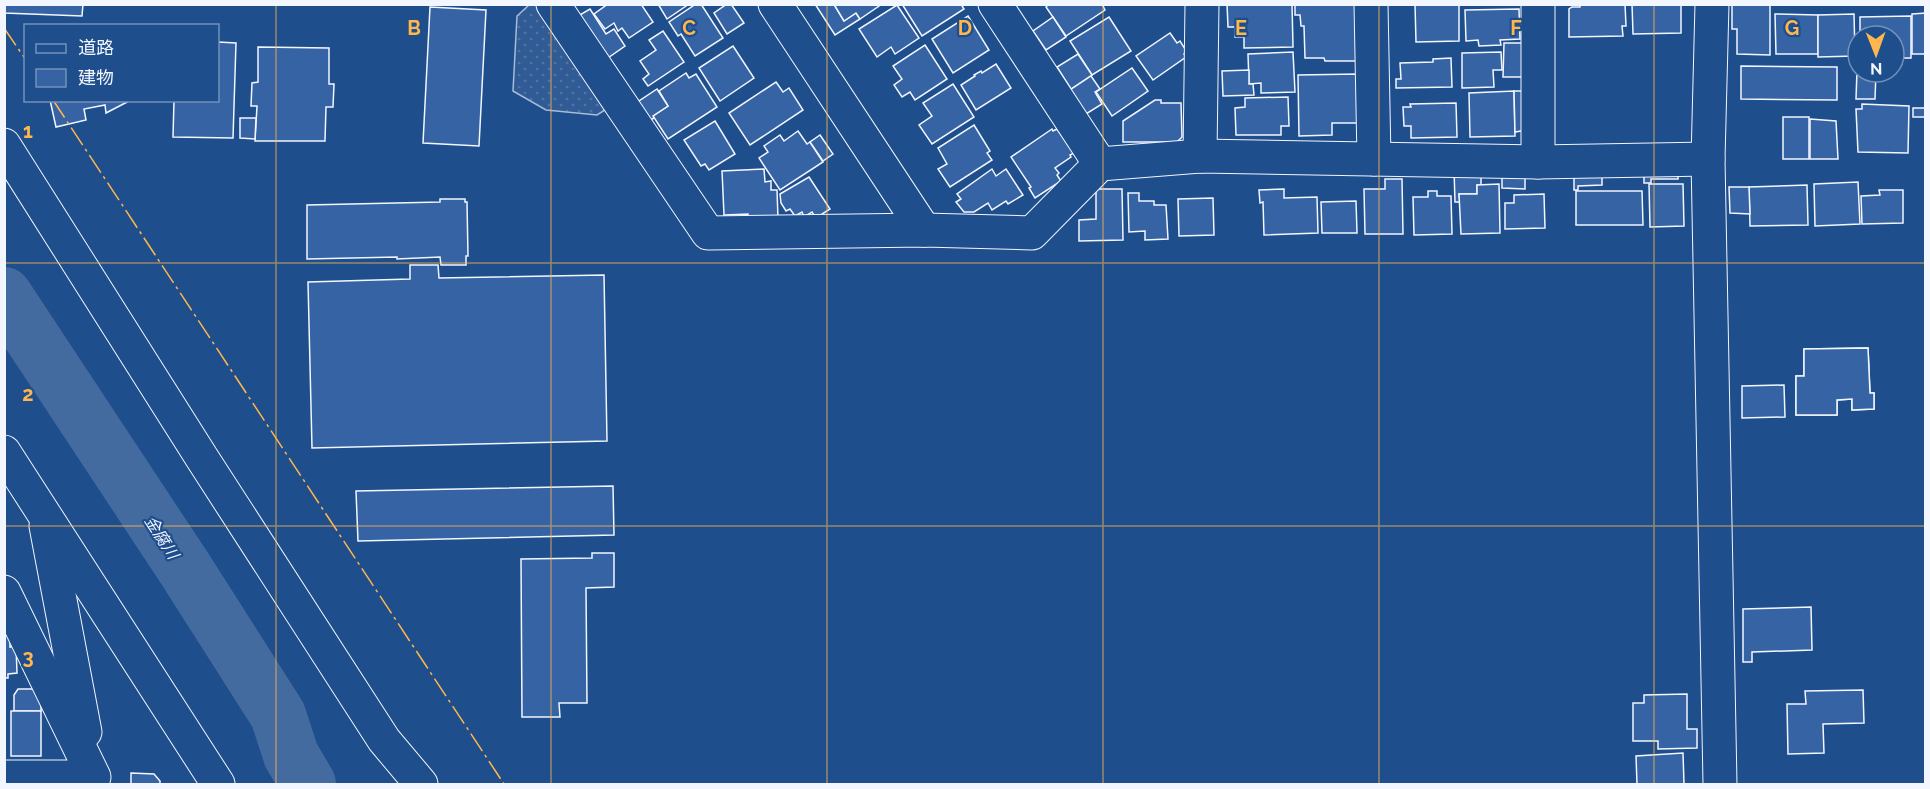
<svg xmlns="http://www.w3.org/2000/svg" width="1930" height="789" font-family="Raleway,'Noto Sans JP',sans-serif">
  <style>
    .grass { fill: url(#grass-dots); stroke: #a8bbd7; stroke-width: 1.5 }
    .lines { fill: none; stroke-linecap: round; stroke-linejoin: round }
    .river { stroke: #446ba0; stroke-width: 56 }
    .building { fill: #3563a3; stroke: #f2f6ff; stroke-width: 1.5 }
    .minor-casing { stroke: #f2f6ff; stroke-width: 35 }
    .minor { stroke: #1f4e8c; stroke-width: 33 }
    .power { stroke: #ffb74d; stroke-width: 1.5; stroke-dasharray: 21 4.5 3 4.5; stroke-linecap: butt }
    .grid { fill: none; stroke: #ffb74d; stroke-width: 1.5; stroke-opacity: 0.55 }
    .labels { text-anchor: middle; stroke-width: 4.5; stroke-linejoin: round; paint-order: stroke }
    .water-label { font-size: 16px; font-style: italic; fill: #f2f6ff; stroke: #1f4e8c }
    .grid-label { font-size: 20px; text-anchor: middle; font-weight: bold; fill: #ffb74d; stroke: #1f4e8c; stroke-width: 4.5; stroke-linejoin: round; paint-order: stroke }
  </style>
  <defs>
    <pattern id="grass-dots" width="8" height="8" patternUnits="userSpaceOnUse" patternTransform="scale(1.5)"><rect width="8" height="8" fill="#305b95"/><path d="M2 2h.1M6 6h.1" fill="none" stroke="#4e73a5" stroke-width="1.8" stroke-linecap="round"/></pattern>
  </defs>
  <rect width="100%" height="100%" fill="#1f4e8c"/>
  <polygon class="grass" points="529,5 537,5 605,110 597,115 546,110 513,91 517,16"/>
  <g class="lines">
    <polyline class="river" points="4,295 185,569 278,715 291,755 308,784"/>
  </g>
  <g class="building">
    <polygon points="4,4 83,4 82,16 4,13"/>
    <polygon points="608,4 641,4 653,22 629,38 622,28 618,31 614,23 605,29 594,14"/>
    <polygon points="658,4 689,4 667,19"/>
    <polygon points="696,4 701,4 723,38 695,56 681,34 678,36 669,22"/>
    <polygon points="727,4 731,4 744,23 727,34 714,13"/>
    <polygon points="815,4 837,4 835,6 844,21 856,13 860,19 835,35"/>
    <polygon points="837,4 882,4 860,19 856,13 844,21 835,6"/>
    <polygon points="902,4 961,4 964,9 922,36"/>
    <polygon points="1049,4 1102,4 1105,10 1066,36 1046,7"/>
    <polygon points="1227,4 1292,4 1293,47 1244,48 1244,37 1235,37 1235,27 1228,27"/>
    <polygon points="1295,4 1355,4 1358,61 1325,61 1324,58 1305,58 1304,26 1301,26 1300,15 1295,15"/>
    <polygon points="1415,4 1459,4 1459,41 1416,42"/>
    <polygon points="1580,4 1625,4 1626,26 1622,26 1623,36 1569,37 1569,9 1572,7 1580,7"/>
    <polygon points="1632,4 1681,4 1681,33 1633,34"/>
    <polygon points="1732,4 1770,4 1770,55 1737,54 1737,29 1732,29"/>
    <polygon points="897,5 919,38 895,54 891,47 877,57 859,29"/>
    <polygon points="430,7 486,10 479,146 423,143"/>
    <polygon points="590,9 606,34 614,29 625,46 605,60 578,16"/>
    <polygon points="1519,9 1520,39 1500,40 1501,45 1479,46 1478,40 1466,41 1465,10"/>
    <polygon points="1926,13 1926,54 1912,54 1912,14"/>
    <polygon points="1775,14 1818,15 1818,54 1776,54"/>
    <polygon points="1854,14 1855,56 1818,57 1818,15"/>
    <polygon points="968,16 989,50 953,73 932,39"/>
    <polygon points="1911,16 1911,58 1894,58 1894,36 1860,36 1860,17"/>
    <polygon points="1053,17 1066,37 1046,50 1033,31"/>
    <polygon points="1109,17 1131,51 1092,75 1070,41"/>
    <polygon points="663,31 684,62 648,86 643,79 649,74 640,61 656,50 649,40"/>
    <polygon points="1170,33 1177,43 1180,41 1187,52 1184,54 1186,57 1153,80 1136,56"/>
    <polygon points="218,42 236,43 233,138 173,137 174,100 218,100"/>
    <polygon points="1504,43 1525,43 1525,77 1503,77"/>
    <polygon points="925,45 947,79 915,100 910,92 902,97 894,85 902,79 893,66"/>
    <polygon points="733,46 754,78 720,101 699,68"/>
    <polygon points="258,47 329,48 329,84 334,84 333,107 326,107 325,141 255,141 257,106 251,106 252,83 258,82"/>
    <polygon points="1293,52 1295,92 1261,93 1261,83 1249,84 1248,54"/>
    <polygon points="1501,52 1502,70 1493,70 1494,87 1462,88 1462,53"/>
    <polygon points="1078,54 1092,75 1071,89 1057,67"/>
    <polygon points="1451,58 1452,87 1396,88 1396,79 1401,79 1400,63 1433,62 1433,59"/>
    <polygon points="996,64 1011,88 976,110 961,85 975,76 974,75 981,71 982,73"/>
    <polygon points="1741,66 1837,67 1837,100 1741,99"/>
    <polygon points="1132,68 1148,91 1112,116 1096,92"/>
    <polygon points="1249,70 1249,84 1253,84 1254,95 1223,96 1222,71"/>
    <polygon points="1857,70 1858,72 1876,72 1875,99 1856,99"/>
    <polygon points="686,73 689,78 696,74 717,107 668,139 653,116 668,106 659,91"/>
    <polygon points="1358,74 1359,123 1332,123 1332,135 1299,136 1298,75"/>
    <polygon points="1091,76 1100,89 1095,92 1102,104 1086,114 1070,90"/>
    <polygon points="776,82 783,92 789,88 803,110 750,145 729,113"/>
    <polygon points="953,84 974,117 932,144 919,125 932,116 923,103"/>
    <polygon points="657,89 668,106 653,116 654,118 649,121 636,103"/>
    <polygon points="1514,91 1515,136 1470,137 1469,93"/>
    <polygon points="1514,91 1526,91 1527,125 1521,131 1515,132"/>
    <polygon points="1288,97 1289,126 1281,126 1281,135 1236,135 1235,108 1245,107 1245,98"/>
    <polygon points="50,100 131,100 106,113 105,105 84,109 86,120 56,127"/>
    <polygon points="1155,100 1161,100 1161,103 1181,103 1182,137 1177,142 1123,142 1123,121"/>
    <polygon points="1456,103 1457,137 1411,138 1411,126 1404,126 1403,107 1411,107 1410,104"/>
    <polygon points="1862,104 1909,106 1908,153 1858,152 1856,109 1862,109"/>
    <rect x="1913" y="108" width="12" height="9"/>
    <rect x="1783" y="117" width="26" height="42"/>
    <polygon points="240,118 256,118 255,139 240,138"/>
    <polygon points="1810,119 1836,121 1838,159 1810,159"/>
    <polygon points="715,121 735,154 709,170 705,164 701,166 684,140"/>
    <polygon points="974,125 990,151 987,153 992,160 950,187 938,169 947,164 938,148"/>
    <polygon points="1052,129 1053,131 1057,129 1074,153 1070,155 1071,157 1055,168 1059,173 1057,175 1061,181 1035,198 1029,188 1031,187 1011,157"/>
    <polygon points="798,131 807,144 810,142 823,162 780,190 759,158 768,152 764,146 780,135 784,141"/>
    <polygon points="820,135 833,154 823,161 810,142"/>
    <polygon points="1678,164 1678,179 1651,179 1651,183 1644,183 1644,165"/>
    <polygon points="1602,166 1602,185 1578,186 1578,190 1574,190 1574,167"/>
    <polygon points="1481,168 1481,185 1477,185 1477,194 1459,194 1460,202 1455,202 1454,169"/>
    <polygon points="764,169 765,182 771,181 771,190 777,190 778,219 748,220 748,214 724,215 722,171"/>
    <polygon points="992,169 996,176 1006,169 1023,195 1008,204 1006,201 992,210 988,203 974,212 964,212 956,202 961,199 957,194"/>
    <polygon points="1502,170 1525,170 1525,189 1502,188"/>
    <polygon points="809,177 830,209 816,218 812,212 804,217 802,212 795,216 790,209 786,211 781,203 780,194"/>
    <polygon points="1385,179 1402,179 1403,234 1365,234 1364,189 1385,189"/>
    <polygon points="1858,182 1860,224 1815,226 1814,184"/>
    <polygon points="1499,184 1500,233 1461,234 1459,194 1477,194 1477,185"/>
    <polygon points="1649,184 1683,184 1684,226 1650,227"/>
    <polygon points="1807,185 1808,225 1750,226 1749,187"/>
    <polygon points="1729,187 1749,187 1750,214 1730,213"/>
    <polygon points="1096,189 1122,189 1123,240 1079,241 1079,220 1096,219"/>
    <polygon points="1284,189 1284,198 1317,197 1318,233 1264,235 1263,202 1260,203 1259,190"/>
    <polygon points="1879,190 1903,190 1903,223 1862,224 1861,196 1880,195"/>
    <polygon points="1428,191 1437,191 1437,196 1451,196 1452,234 1414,235 1413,197 1428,197"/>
    <polygon points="1576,191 1642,191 1643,225 1576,225"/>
    <polygon points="1128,193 1139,193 1139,201 1154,201 1154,205 1166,205 1168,239 1145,240 1145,231 1129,232"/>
    <polygon points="1544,194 1545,228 1505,229 1505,203 1514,203 1514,195"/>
    <polygon points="1213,198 1214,235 1179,236 1178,199"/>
    <polygon points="440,199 465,199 465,202 467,202 468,256 466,256 466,265 441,265 440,257 397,259 397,257 307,259 307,205 440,202"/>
    <polygon points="1356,201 1357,233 1322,233 1321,202"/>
    <polygon points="410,265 438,265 439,278 604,275 607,441 312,448 308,282 410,279"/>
    <polygon points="1868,348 1870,393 1874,393 1874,409 1852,410 1852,399 1837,400 1837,415 1796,415 1796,376 1804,376 1804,349"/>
    <polygon points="1868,348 1870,393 1874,393 1874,409 1852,410 1852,399 1837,400 1837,415 1796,415 1796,376 1804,376 1804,349"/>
    <polygon points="1784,385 1785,417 1742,418 1742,386"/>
    <polygon points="613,486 614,535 358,541 356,491"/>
    <polygon points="592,553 614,553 614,587 586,588 587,703 559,703 560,717 522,717 521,559 592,558"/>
    <polygon points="1811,607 1812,650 1752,652 1752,662 1743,662 1743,609"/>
    <polygon points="4,632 10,633 10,647 16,646 17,673 8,674 8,678 4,678"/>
    <polygon points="18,689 37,689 41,696 41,711 14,711 14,695"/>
    <polygon points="1863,690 1864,723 1823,724 1824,753 1788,754 1787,704 1806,704 1805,691"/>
    <polygon points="1687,694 1687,729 1697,729 1697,748 1658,749 1658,741 1633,741 1633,703 1644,703 1644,695"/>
    <rect x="11" y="711" width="30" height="45"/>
    <polygon points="1683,753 1684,784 1637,784 1636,756"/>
    <polygon points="131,773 154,774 160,781 160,784 131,784"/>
  </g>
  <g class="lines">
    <defs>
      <g id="minor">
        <polyline points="553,4 708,233 924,230 1032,233 1100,164 1200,156 1538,162 1708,159"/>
        <polyline points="775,4 924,230"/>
        <polyline points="995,4 1100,164"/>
        <polyline points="1371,4 1374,159"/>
        <polyline points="1538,4 1538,162"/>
        <polyline points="1712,4 1708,159 1720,784"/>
        <polyline points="4,145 202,458 384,740 421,784"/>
        <polyline points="1200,156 1202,4"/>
        <polyline points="4,452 218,784"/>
        <polyline points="46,526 85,732"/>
        <polyline points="4,592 94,777 4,777"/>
      </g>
    </defs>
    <use href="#minor" class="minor-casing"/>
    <use href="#minor" class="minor"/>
    <g class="power">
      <polyline points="4,28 26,60"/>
      <polyline points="53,100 504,784"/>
    </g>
  </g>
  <path class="grid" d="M 276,4 L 276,784M 551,4 L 551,784M 827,4 L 827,784M 1103,4 L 1103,784M 1379,4 L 1379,784M 1654,4 L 1654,784M 4,263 L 1926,263M 4,526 L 1926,526"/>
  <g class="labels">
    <g class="water-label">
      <text transform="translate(162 537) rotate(57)" y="6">金腐川</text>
    </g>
  </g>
  <g class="grid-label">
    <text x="414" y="35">B</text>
    <text x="689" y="35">C</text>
    <text x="965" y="35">D</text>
    <text x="1241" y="35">E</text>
    <text x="1516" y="35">F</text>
    <text x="1792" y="35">G</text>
    <text x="28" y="138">1</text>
    <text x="28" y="401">2</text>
    <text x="28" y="664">3</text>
  </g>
  <rect width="1930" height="789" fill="none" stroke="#f2f6ff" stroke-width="12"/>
  <rect x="24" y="24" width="195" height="78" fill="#1f4e8c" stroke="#7391ba" stroke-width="1.5"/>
  <rect x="36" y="44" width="30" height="9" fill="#1f4e8c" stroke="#7391ba" stroke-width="1.5"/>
  <text x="78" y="54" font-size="18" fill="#f2f6ff">道路</text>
  <rect x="36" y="69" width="30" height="18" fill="#3563a3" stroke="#7391ba" stroke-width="1.5"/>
  <text x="78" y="84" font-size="18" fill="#f2f6ff">建物</text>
  <g transform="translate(1876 54) rotate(179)"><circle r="28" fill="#1f4e8c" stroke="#7391ba" stroke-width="1.5"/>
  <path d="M0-4.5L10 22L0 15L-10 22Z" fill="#ffb74d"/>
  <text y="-9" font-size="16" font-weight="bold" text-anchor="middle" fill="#f2f6ff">N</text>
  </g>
</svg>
